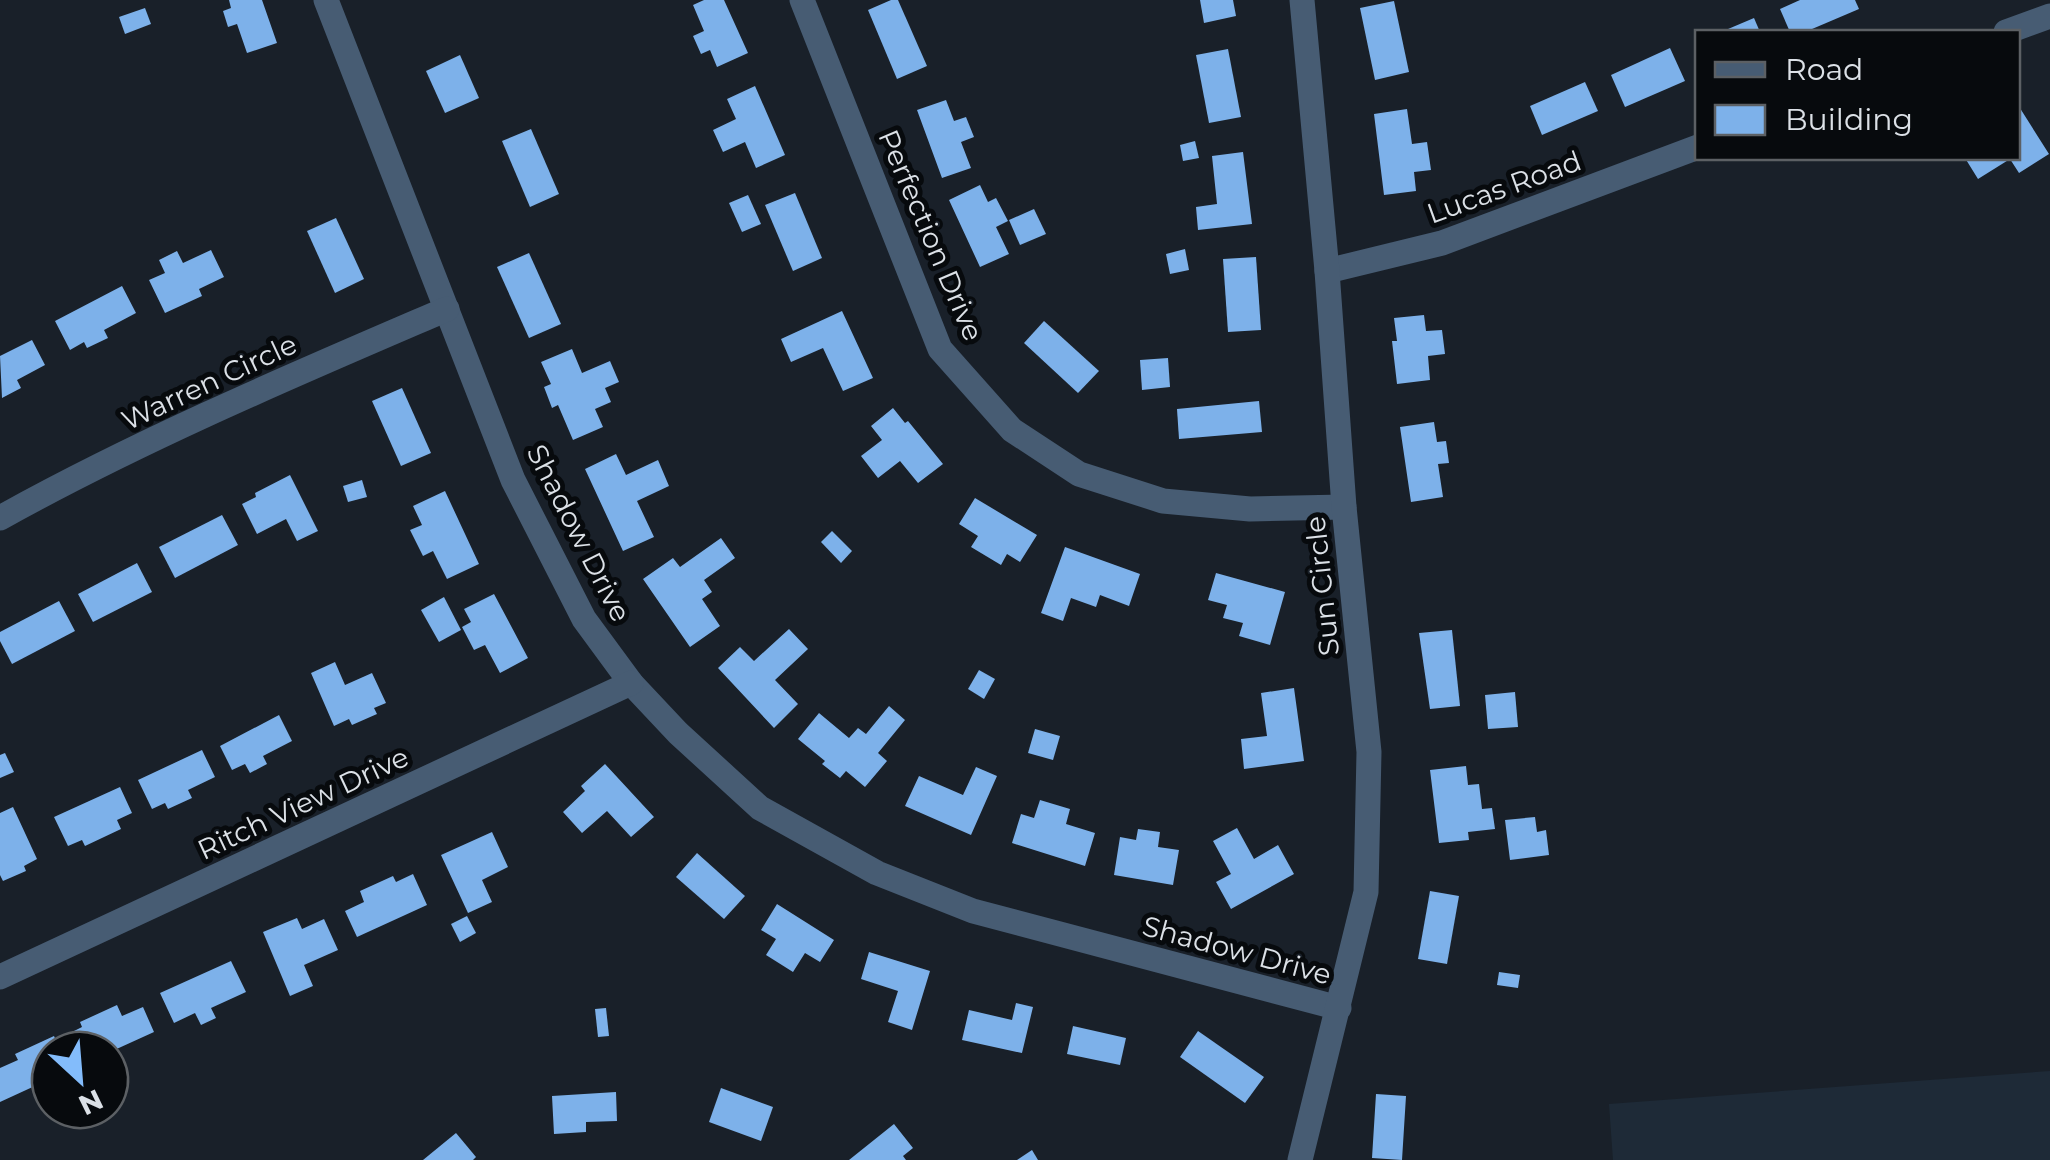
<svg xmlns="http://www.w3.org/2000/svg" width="2050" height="1160" font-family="Montserrat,sans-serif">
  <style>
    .built { fill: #1e2a37 }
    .building { fill: #7db1ea }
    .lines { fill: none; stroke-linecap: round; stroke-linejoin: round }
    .minor { stroke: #475c73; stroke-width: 25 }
    .labels { text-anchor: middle; stroke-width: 10; stroke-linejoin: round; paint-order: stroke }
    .street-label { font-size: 28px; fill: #dce1e7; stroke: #070a0d }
  </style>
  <rect width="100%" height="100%" fill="#192029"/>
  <polygon class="built" points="2050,1071 2050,1160 1613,1160 1609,1104"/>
  <g class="building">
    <polygon points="229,0 262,0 277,43 247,53 237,24 228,27 223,11 231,8"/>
    <polygon points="704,0 724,0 748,53 717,67 710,50 701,54 693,36 704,31 693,5"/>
    <polygon points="891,0 898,0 927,66 897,79 868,10"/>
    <polygon points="1200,0 1233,0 1236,16 1204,23"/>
    <polygon points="1800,0 1855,0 1859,9 1805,32 1790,32 1780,9"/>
    <polygon points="1394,1 1409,72 1375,80 1360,8"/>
    <polygon points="145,8 151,24 125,34 119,17"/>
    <polygon points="1754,18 1760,32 1721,32"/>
    <polygon points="1670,48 1685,81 1625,107 1611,75"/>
    <polygon points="1228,49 1241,117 1209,123 1196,55"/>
    <polygon points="460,55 479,98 445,113 426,71"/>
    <polygon points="1585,82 1598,111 1542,135 1530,106"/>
    <polygon points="755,86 785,155 756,168 745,142 723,152 713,130 736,119 727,99"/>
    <polygon points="946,100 954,121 966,117 974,137 961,142 971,168 942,178 917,110"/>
    <polygon points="2018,105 2049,154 2019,173 2010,159 1978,179 1965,158 2018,158"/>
    <polygon points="1407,109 1412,144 1427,142 1431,170 1414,172 1416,191 1384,195 1374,114"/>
    <polygon points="531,129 559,194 530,207 502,141"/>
    <polygon points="1195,141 1199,158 1183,161 1180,145"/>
    <polygon points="1243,152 1252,224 1198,230 1196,207 1217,204 1212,156"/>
    <polygon points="980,185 988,202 996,198 1008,221 996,227 1009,254 980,267 949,200"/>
    <polygon points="795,193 822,258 793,271 765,205"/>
    <polygon points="748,195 761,224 742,232 729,203"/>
    <polygon points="1034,209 1046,234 1020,245 1009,220"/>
    <polygon points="336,218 364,279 335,293 307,231"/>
    <polygon points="1185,249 1189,270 1170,274 1166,254"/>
    <polygon points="211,250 224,277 199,289 202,296 165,313 149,280 165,273 159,260 177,251 183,263"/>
    <polygon points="529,253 561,324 529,338 497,267"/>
    <polygon points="1256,257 1261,330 1228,332 1223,259"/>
    <polygon points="122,286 136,313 104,330 108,338 87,348 84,342 70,350 55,321"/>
    <polygon points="842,311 873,378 843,391 823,348 791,362 781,339"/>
    <polygon points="1424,315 1426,331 1442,330 1445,354 1428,356 1430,380 1397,384 1392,341 1397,341 1394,318"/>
    <polygon points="1044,321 1099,371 1078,393 1024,343"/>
    <polygon points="32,340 45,365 17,380 21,388 2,398 0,356"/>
    <polygon points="572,349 582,373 610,361 619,382 605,388 611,402 595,409 603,427 573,440 558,405 552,408 544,387 551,384 541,362"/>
    <polygon points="1168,358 1170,387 1142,390 1140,360"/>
    <polygon points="402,388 431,453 401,466 372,401"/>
    <polygon points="1259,401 1262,432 1179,439 1177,409"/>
    <polygon points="893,408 905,423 908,421 943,464 918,483 900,461 878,478 861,456 882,440 871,426"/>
    <polygon points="1434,422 1437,442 1446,441 1449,463 1438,464 1443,497 1411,502 1400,427"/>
    <polygon points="616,454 626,475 658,460 669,486 637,501 654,537 623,551 585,469"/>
    <polygon points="290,475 318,531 297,541 286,519 257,534 242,504 256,497 255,493"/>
    <polygon points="362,480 367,497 348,502 343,486"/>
    <polygon points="445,491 479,564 447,579 433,551 423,556 410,530 422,525 413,506"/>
    <polygon points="975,498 1037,535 1020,562 1007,554 1001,565 971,547 978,536 959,524"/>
    <polygon points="222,515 238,545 175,578 159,547"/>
    <polygon points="832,531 852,551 841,563 821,542"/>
    <polygon points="721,538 735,558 704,580 712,592 702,599 720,626 690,647 643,579 673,558 680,567"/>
    <polygon points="1065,547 1140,574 1129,606 1100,595 1096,607 1071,598 1063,621 1041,613"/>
    <polygon points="137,563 152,592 93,622 78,594"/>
    <polygon points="1216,573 1285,592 1270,645 1239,636 1243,623 1223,618 1227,605 1208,600"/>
    <polygon points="494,594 528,658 500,673 485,645 474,650 462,627 471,622 464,609"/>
    <polygon points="444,597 461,630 439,642 421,610"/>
    <polygon points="59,601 75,631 12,664 0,641 0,632"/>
    <polygon points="789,629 808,649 775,680 798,704 774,728 718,668 740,647 754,661"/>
    <polygon points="1452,630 1460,706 1430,709 1419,633"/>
    <polygon points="335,662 345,685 372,673 386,703 374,708 377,714 352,725 349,719 334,726 311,673"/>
    <polygon points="979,670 995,679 984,699 968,689"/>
    <polygon points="1294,688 1304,761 1244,769 1241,739 1267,736 1261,693"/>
    <polygon points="1515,692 1518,727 1488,729 1485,695"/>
    <polygon points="889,706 905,720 878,753 887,761 865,787 846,771 840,778 822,764 825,761 798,739 819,713 849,738 858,728 866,734"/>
    <polygon points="279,715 292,741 263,756 267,764 250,773 245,764 232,770 220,746"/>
    <polygon points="1035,729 1060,736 1053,760 1028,753"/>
    <polygon points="202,750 215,777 188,790 192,798 168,809 165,803 152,809 138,780"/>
    <polygon points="5,753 14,772 0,778 0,755"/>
    <polygon points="605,764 654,817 631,837 607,811 582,833 563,812 585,791 581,786"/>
    <polygon points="1466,766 1468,785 1479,784 1482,809 1492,808 1495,829 1468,832 1469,840 1439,843 1430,770"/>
    <polygon points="976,767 997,776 971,835 905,806 919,776 963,795"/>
    <polygon points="120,787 132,813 117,820 121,829 85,846 82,840 68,846 54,817"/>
    <polygon points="1040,800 1070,809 1066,824 1095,833 1085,866 1012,843 1021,814 1034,818"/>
    <polygon points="13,807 37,859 24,866 26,871 3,881 0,875 0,813"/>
    <polygon points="1535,817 1537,832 1546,830 1549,855 1510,860 1505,820"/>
    <polygon points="1237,828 1254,859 1278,845 1294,874 1231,909 1216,882 1231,874 1213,841"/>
    <polygon points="1138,829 1160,832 1158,847 1179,850 1173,885 1114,875 1120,837 1136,840"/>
    <polygon points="492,832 508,867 482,880 492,902 468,913 441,855"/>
    <polygon points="697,853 745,896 724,919 676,877"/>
    <polygon points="413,874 427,905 357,937 345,911 364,902 360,891 393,876 396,882"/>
    <polygon points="1430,891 1459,896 1447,964 1418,959"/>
    <polygon points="777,904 834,940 820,962 805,953 793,972 766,955 776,939 761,930"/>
    <polygon points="467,916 476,933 460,942 451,924"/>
    <polygon points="297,918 302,929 324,919 338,950 304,965 313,986 290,996 263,932"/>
    <polygon points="869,952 930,971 912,1030 888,1022 898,991 861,979"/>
    <polygon points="231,961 246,992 211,1008 216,1018 201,1025 195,1013 174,1023 160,993"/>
    <polygon points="1499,972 1520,975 1518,988 1497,985"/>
    <polygon points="1016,1003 1033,1007 1022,1053 962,1040 969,1010 1012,1020"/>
    <polygon points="117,1005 122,1016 143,1007 154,1032 110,1052 110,1050 78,1050 70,1033 82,1027 80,1022"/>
    <polygon points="606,1008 609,1036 598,1037 595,1009"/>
    <polygon points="1073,1026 1126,1038 1120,1065 1067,1054"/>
    <polygon points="1198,1031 1264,1077 1245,1103 1180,1057"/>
    <polygon points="54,1036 60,1050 50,1050 50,1079 0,1102 0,1068 18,1060 15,1054"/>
    <polygon points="721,1088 773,1107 761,1141 709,1122"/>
    <polygon points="616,1092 617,1121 586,1122 586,1132 554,1134 552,1096"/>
    <polygon points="1376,1094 1406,1096 1402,1160 1372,1158"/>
    <polygon points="894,1124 913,1148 903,1156 906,1160 849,1160"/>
    <polygon points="456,1133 476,1157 473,1160 423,1160"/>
    <polygon points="1032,1150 1038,1160 1017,1160"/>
  </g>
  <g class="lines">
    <g class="minor">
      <polyline points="326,0 513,480 584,619 631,683 678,733 760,808 877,873 973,911 1339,1008"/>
      <polyline points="802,0 940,349 1012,430 1079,474 1163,501 1250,509 1344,507"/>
      <polyline points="2006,32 2050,16"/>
      <polyline points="1327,271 1442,243 1698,147"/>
      <path d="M 0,518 C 144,438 296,374 447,309"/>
      <polyline points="0,977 631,683"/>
      <polyline points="1300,1160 1366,892 1369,752 1344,507 1327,271 1302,0"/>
    </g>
  </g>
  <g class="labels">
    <g class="street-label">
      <text transform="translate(1504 187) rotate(-20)" y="10">Lucas Road</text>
      <text transform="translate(931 235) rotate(67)" y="10">Perfection Drive</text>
      <text transform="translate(209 382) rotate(-25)" y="10">Warren Circle</text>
      <text transform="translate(579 533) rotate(63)" y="10">Shadow Drive</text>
      <text transform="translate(1322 586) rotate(-96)" y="10">Sun Circle</text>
      <text transform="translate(303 803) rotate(-25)" y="10">Ritch View Drive</text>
      <text transform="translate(1237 950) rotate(15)" y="10">Shadow Drive</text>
    </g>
  </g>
  <rect x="1695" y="30" width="325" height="130" fill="#070a0d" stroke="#5c6064" stroke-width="2.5"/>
  <rect x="1715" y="62" width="50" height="15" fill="#475c73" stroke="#5c6064" stroke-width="2.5"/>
  <text x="1785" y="80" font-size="30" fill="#dce1e7">Road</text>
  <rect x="1715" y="105" width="50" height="30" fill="#7db1ea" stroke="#5c6064" stroke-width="2.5"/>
  <text x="1785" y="130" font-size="30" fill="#dce1e7">Building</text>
  <g transform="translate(80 1080) rotate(154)"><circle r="48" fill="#070a0d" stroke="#5c6064" stroke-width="2.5"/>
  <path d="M0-8L18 38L0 25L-18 38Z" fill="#83bcfb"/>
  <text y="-15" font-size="28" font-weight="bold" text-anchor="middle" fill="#dce1e7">N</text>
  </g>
</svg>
